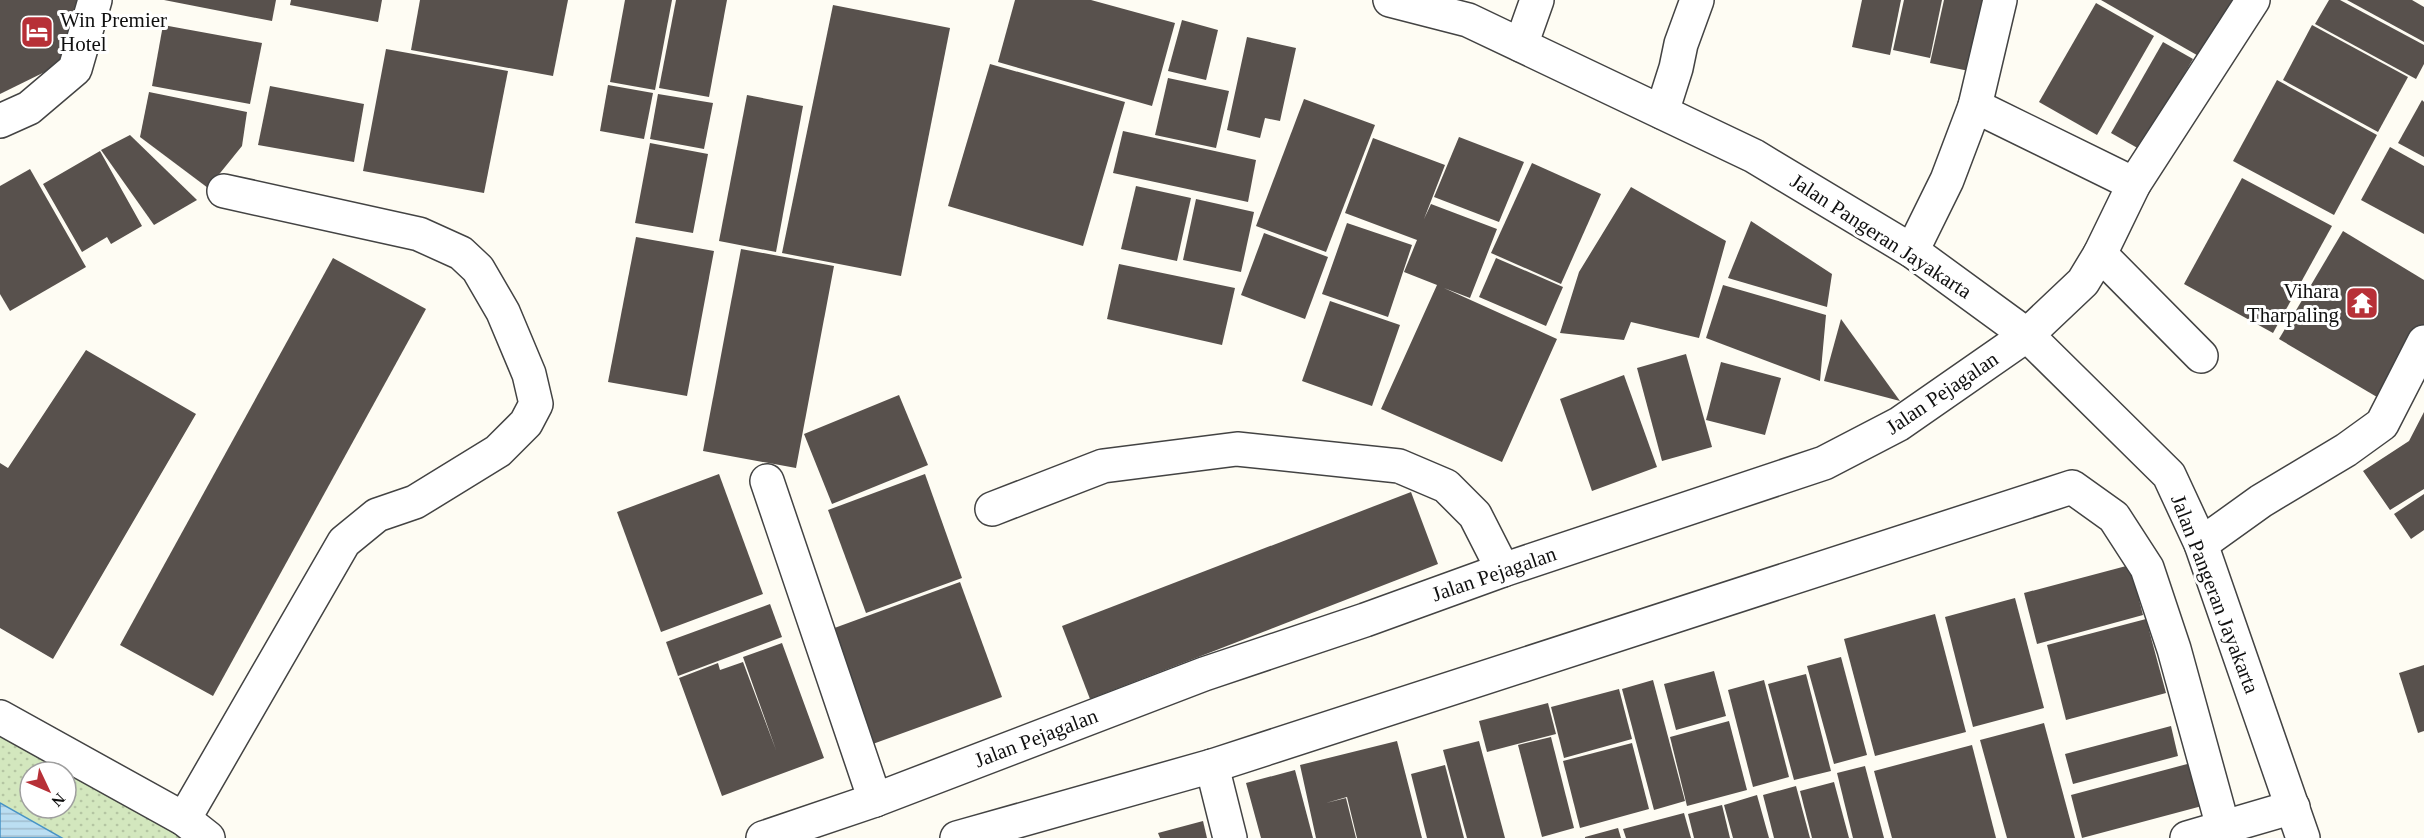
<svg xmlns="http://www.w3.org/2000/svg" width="2424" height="838" font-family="'Times New Roman',serif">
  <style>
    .grass { fill: url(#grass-dots); fill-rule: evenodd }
    .water { fill: url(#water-rules); stroke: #4793c5; stroke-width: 1.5 }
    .building { fill: #58514d }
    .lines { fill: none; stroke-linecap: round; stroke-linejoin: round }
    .minor-casing { stroke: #434343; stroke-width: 36 }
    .minor { stroke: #fff; stroke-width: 33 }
    .labels { text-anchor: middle; stroke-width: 6; stroke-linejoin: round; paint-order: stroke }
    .poi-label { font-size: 21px; fill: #101010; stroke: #fff; text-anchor: start }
    .street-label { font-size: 21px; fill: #101010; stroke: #fff }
  </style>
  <defs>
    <pattern id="grass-dots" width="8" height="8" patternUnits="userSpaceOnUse" patternTransform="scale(1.5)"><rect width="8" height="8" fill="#d3e7be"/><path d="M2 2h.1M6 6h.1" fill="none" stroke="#b4c5a2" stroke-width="1.8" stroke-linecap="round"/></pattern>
    <pattern id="water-rules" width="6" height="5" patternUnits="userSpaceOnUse" patternTransform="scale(1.5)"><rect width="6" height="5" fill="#bbdef2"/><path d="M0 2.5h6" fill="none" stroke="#a0bdce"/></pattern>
  </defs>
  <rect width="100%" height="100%" fill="#fefcf3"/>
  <path class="grass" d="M 0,717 L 208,838 L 62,838 L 0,803 ZM 30,772 L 66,772 L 66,808 L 30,808 Z"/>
  <polygon class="water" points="0,803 62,838 0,838"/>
  <g class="building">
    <polygon points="0,0 83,0 63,63 0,94"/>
    <polygon points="164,0 276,0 272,21"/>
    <polygon points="291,0 382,0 378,22 290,5"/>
    <polygon points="420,0 568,0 553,76 411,50"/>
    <polygon points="625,0 672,0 655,90 610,82"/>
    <polygon points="676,0 727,0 709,97 659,88"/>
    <polygon points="1015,0 1091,0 1175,23 1152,106 998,62"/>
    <polygon points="1862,0 1901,0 1890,55 1852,47"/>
    <polygon points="1904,0 1942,0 1930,58 1893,50"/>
    <polygon points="1944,0 1984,0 1969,71 1930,63"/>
    <polygon points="2101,0 2236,0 2202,58"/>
    <polygon points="2329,0 2340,0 2424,45 2424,64 2416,79 2315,24"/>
    <polygon points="2347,0 2412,0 2424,7 2424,42"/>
    <polygon points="2096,3 2154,36 2097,135 2039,102"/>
    <polygon points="833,5 950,28 901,276 782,253"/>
    <polygon points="1182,20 1218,30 1206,80 1168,71"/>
    <polygon points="163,25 262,43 250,104 152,86"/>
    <polygon points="2312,25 2408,77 2378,132 2283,80"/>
    <polygon points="1247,37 1296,48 1280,121 1265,118 1260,138 1227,130"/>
    <polygon points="2163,42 2193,59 2141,150 2111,133"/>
    <polygon points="386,49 508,71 484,193 363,171"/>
    <polygon points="990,64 1125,102 1083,246 948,206"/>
    <polygon points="1168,78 1229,91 1216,148 1155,135"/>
    <polygon points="2277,80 2377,135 2334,215 2233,161"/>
    <polygon points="608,85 653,93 644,139 600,131"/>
    <polygon points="270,86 364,104 354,162 258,145"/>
    <polygon points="149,92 247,112 242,146 208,188 140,137"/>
    <polygon points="658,94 713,103 704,149 650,139"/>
    <polygon points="747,95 803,106 776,252 719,241"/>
    <polygon points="1304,99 1375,125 1326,252 1256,226"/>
    <polygon points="2422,100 2424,102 2424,157 2398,143"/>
    <polygon points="1123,131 1256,160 1248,202 1113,173"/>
    <polygon points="130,135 197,200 154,225 101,150"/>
    <polygon points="1459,137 1524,162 1499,222 1434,197"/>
    <polygon points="1373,138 1445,165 1424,219 1431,204 1497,229 1470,298 1444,288 1557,339 1502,462 1381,409 1437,285 1404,272 1417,240 1345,213"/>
    <polygon points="650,143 708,154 693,233 635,223"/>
    <polygon points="2390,147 2424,166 2424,234 2361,200"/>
    <polygon points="100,151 142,226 111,244 107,237 82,252 43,184"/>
    <polygon points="1532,163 1601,194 1561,284 1491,253"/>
    <polygon points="30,169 86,267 10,311 0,294 0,186"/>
    <polygon points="2242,178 2332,226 2273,333 2184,284"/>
    <polygon points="1136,186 1191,198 1177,261 1121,249"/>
    <polygon points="1631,187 1726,241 1699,338 1631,322 1624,340 1560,333 1579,272"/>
    <polygon points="1196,199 1254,212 1241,272 1183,260"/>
    <polygon points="1751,221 1832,274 1827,307 1728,278"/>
    <polygon points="1347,223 1412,245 1388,317 1322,294"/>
    <polygon points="2343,231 2424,280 2424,325 2382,400 2279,339"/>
    <polygon points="1264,233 1328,257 1305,319 1241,295"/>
    <polygon points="636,237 714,251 687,396 608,382"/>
    <polygon points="741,249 834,266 796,468 703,451"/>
    <polygon points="333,258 426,309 213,696 120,645"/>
    <polygon points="1496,258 1563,287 1546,326 1479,297"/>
    <polygon points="1119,264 1235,288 1222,345 1107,319"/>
    <polygon points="1723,285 1826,315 1820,381 1706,338"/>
    <polygon points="1330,301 1400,325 1372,406 1302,381"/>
    <polygon points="1841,319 1900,401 1824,381"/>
    <polygon points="86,350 196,414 53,659 0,628 0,463 8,468"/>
    <polygon points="1686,354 1712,447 1662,461 1637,368"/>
    <polygon points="1721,362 1781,378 1765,435 1706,420"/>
    <polygon points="1624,375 1657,467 1592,491 1560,399"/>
    <polygon points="899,395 928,465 832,504 804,434"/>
    <polygon points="2424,412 2424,489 2390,510 2363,471 2409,441"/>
    <polygon points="719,474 763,594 661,632 617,512"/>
    <polygon points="925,474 962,578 866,613 828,510"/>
    <polygon points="1411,492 1438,564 1090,699 1062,626"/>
    <polygon points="2424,494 2424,530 2411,539 2394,514"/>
    <polygon points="2130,565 2143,615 2037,644 2024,593"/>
    <polygon points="960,582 1002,697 870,745 829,630"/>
    <polygon points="2015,598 2044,708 1973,727 1945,617"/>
    <polygon points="770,604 782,637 678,676 666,642"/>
    <polygon points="1935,614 1966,732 1875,756 1844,639"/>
    <polygon points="2146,619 2166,693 2066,720 2047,645"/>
    <polygon points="782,643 824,758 722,796 679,678 718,663 720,670 743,662 776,750 743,657"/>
    <polygon points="1841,657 1867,755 1834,764 1807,666"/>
    <polygon points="2424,665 2424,731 2418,733 2399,673"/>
    <polygon points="1714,671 1726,716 1676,730 1664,684"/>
    <polygon points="1806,674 1831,771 1794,780 1768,684"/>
    <polygon points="1653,680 1685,801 1654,810 1622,689"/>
    <polygon points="1764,680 1789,777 1753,787 1728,690"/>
    <polygon points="1619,689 1632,739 1564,758 1551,707"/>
    <polygon points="1548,703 1556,734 1487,752 1479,721"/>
    <polygon points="1729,721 1747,790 1687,806 1670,737"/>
    <polygon points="2044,723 2075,838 2007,838 1980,740"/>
    <polygon points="2171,726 2178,756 2073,784 2065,754"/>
    <polygon points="1551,737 1574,828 1542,837 1518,745"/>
    <polygon points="1397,741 1422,838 1357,838 1347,797 1326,803 1346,798 1356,838 1316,838 1300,765"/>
    <polygon points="1479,741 1505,838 1467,838 1443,750"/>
    <polygon points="1632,743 1649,809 1580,828 1563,761"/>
    <polygon points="1972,745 1996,838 1892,838 1874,771"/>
    <polygon points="2191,763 2202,806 2082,838 2071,795"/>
    <polygon points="1445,765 1464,838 1427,838 1411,774"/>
    <polygon points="1865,766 1884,838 1853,838 1837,773"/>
    <polygon points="1295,770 1313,838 1261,838 1246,783"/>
    <polygon points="1834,782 1849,838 1812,838 1800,791"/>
    <polygon points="1796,786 1810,838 1774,838 1763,795"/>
    <polygon points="1757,795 1769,838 1733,838 1724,805"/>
    <polygon points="1722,805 1730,838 1694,838 1688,814"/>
    <polygon points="1684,813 1691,838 1626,838 1623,829"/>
    <polygon points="1203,821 1207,838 1160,838 1158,833"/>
    <polygon points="1618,828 1621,838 1585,838 1585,837"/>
  </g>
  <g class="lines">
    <defs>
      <g id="minor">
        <polyline points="1390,0 1468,20 1754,156 1912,251 2027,335 2169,475 2201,544 2303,838"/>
        <polyline points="1521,45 1537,0"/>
        <polyline points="1975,106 2134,184"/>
        <polyline points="1662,112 1676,68 1681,44 1697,0"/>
        <polyline points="0,121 29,108 75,69 95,0"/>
        <polyline points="1912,251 1947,180 1975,106 2000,0"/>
        <polyline points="2100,254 2201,356"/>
        <polyline points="767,481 875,800"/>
        <polyline points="992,509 1103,466 1237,449 1399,466 1446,486 1475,515 1503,570"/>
        <polyline points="2201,544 2261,501 2346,450 2382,424 2424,342"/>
        <polyline points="0,717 184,819 208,838"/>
        <polyline points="1212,766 1230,838"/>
        <polyline points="184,819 344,542 377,515 415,502 498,451 526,423 536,404 529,374 503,312 478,269 461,253 419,234 224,191"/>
        <polyline points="763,838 875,800 1204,674 1365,620 1503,570 1824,463 1899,424 2027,335 2083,282 2100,254 2134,184 2253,0"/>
        <polyline points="957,838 1212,766 2072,487 2114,517 2147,568 2174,649 2226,838"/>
        <polyline points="2187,838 2293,807"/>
      </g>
    </defs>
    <use href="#minor" class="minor-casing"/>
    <use href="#minor" class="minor"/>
  </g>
  <defs>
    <symbol id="hotel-square" viewBox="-11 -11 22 22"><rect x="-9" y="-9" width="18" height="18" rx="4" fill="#b73037" stroke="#fff"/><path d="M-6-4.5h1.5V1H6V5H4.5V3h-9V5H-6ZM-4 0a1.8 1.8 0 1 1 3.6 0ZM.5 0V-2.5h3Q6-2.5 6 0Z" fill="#fff"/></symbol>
    <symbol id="temple-square" viewBox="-11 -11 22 22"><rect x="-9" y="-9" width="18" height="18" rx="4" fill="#b73037" stroke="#fff"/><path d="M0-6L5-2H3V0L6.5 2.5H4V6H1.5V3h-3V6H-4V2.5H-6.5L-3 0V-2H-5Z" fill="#fff"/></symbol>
  </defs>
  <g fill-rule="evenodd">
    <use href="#hotel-square" x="18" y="13" width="38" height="38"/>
    <use href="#temple-square" x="2343" y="284" width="38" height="38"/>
  </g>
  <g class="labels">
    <g class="poi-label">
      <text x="60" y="27">Win Premier<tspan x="60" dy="24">Hotel</tspan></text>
      <text x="2339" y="298" text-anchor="end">Vihara<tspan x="2339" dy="24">Tharpaling</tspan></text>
    </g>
    <g class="street-label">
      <text transform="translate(1881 236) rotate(33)" y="7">Jalan Pangeran Jayakarta</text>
      <text transform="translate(1942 393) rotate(-34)" y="7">Jalan Pejagalan</text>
      <text transform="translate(1494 574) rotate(-19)" y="7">Jalan Pejagalan</text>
      <text transform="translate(2215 594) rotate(69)" y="7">Jalan Pangeran Jayakarta</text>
      <text transform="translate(1036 738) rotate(-21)" y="7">Jalan Pejagalan</text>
    </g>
  </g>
  <g transform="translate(48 790) rotate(134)"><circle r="28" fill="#ffffff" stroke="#9f9f9f" stroke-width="1.5"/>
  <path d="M0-4.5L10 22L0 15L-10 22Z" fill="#b73037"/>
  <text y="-9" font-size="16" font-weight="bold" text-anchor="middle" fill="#101010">N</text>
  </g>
</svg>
